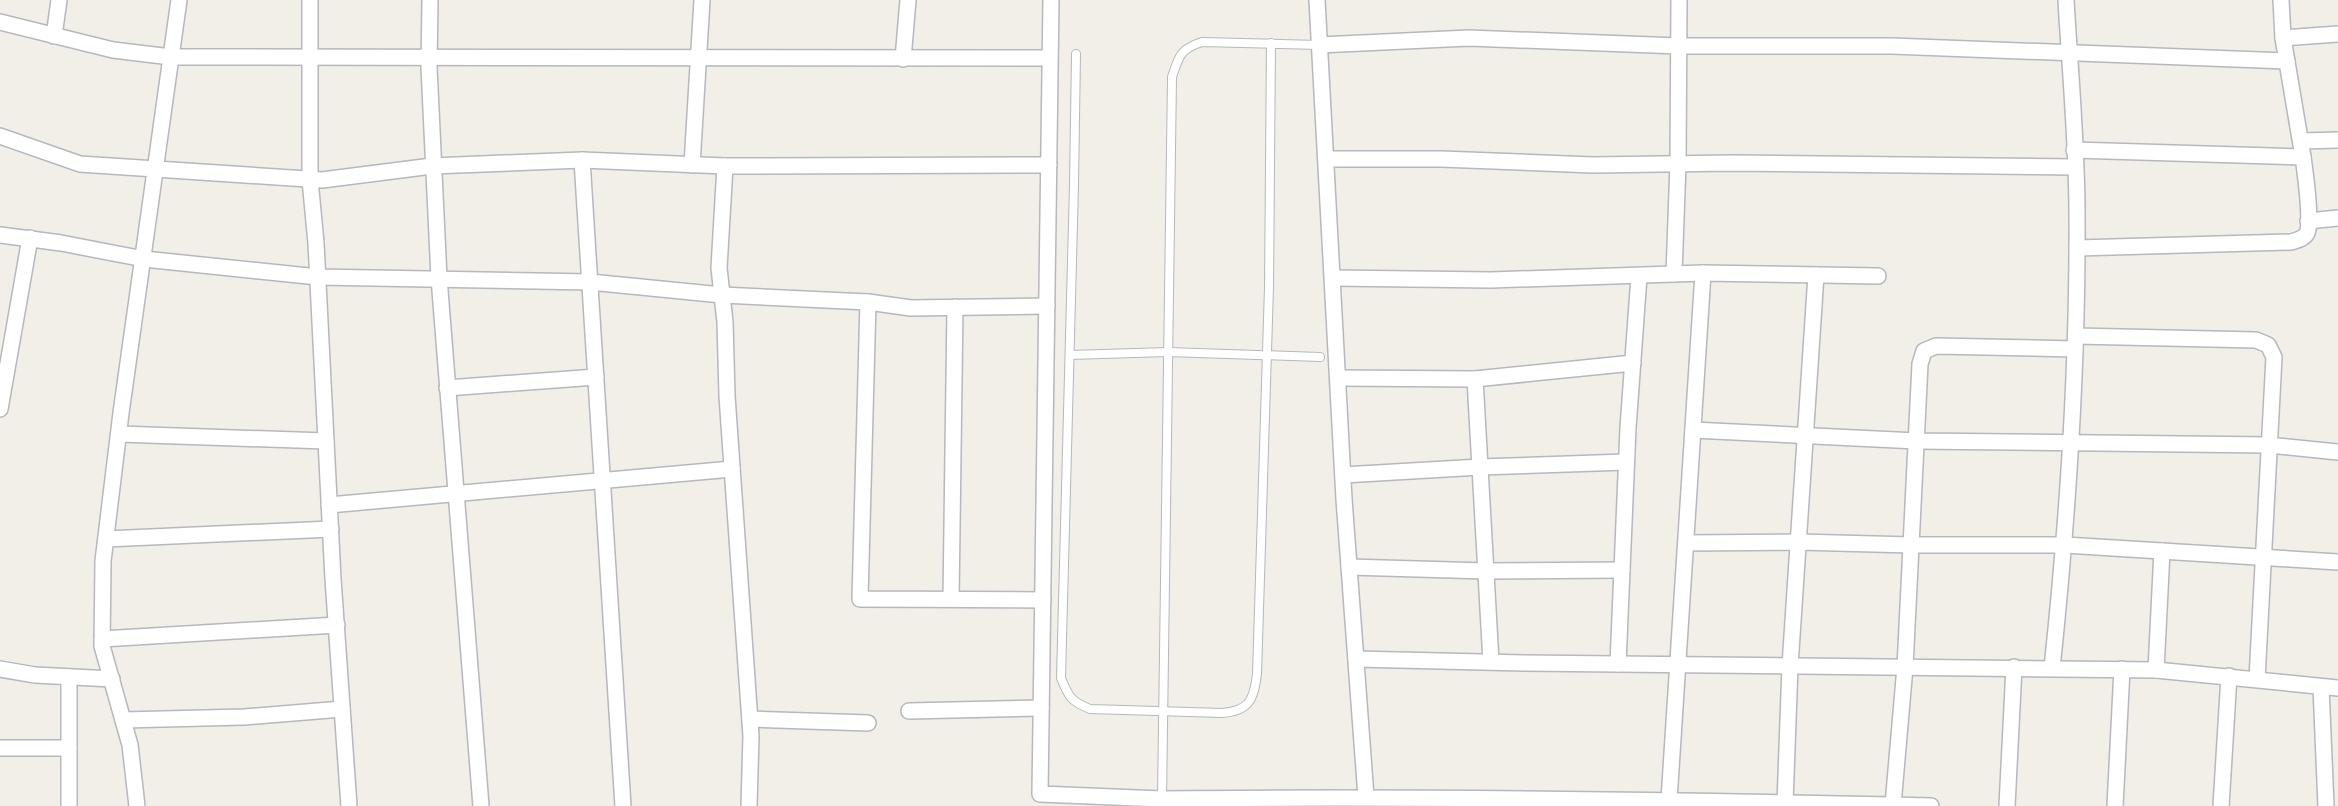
<svg xmlns="http://www.w3.org/2000/svg" width="2338" height="806" font-family="Jost,sans-serif">
  <style>
    .lines { fill: none; stroke-linecap: round; stroke-linejoin: round }
    .service-casing { stroke: #b5b8bc; stroke-width: 10 }
    .minor-casing { stroke: #b5b8bc; stroke-width: 18 }
    .service { stroke: #fff; stroke-width: 8 }
    .minor { stroke: #fff; stroke-width: 15 }
  </style>
  <rect width="100%" height="100%" fill="#f1efe8"/>
  <g class="lines">
    <defs>
      <g id="service">
        <path d="M 1076,54 L 1074,185 L 1061,678 C 1069,698 1071,701 1090,709 L 1222,713 C 1249,711 1254,700 1257,674 L 1269,287 L 1271,43"/>
        <polyline points="1070,355 1168,352 1320,357"/>
        <path d="M 1162,799 L 1172,77 C 1179,56 1180,49 1202,42 L 1319,45"/>
      </g>
      <g id="minor">
        <polyline points="310,0 310,180 316,243 333,579 349,806"/>
        <polyline points="430,0 429,67 439,278 481,806"/>
        <polyline points="1051,0 1040,794 1162,799"/>
        <polyline points="1317,0 1344,499 1366,797"/>
        <polyline points="2281,0 2283,38 2303,157"/>
        <polyline points="0,22 113,50 171,57 1050,58"/>
        <polyline points="54,36 59,0"/>
        <polyline points="2283,38 2338,34"/>
        <polyline points="1319,45 1469,38 1679,46 1892,46 2287,61"/>
        <polyline points="903,59 908,0"/>
        <polyline points="0,136 80,164 322,180 432,166 582,160 725,166 1049,165"/>
        <polyline points="2301,141 2338,140"/>
        <path d="M 2074,150 L 2303,157 C 2305,171 2312,223 2307,233 C 2304,239 2297,240 2291,242 L 2077,248"/>
        <polyline points="1326,159 1441,159 1593,165 1732,163 2075,167"/>
        <polyline points="582,160 623,806"/>
        <polyline points="692,165 702,0"/>
        <polyline points="725,166 719,268 725,322 727,396 751,736 749,806"/>
        <polyline points="2308,221 2338,218"/>
        <polyline points="0,235 61,243 144,259 318,277 590,282 722,295 868,302 911,308 1047,306"/>
        <polyline points="1674,274 1678,164 1679,0"/>
        <polyline points="1333,278 1491,280 1703,273 1878,276"/>
        <polyline points="868,302 860,599 1043,600"/>
        <polyline points="2076,336 2256,340 2268,345 2274,357 2257,679"/>
        <polyline points="1338,378 1475,379 1633,363"/>
        <polyline points="1475,379 1491,662"/>
        <polyline points="447,388 596,377"/>
        <polyline points="0,409 30,238"/>
        <polyline points="1693,430 1917,441 2268,445 2338,452"/>
        <polyline points="119,434 326,441"/>
        <polyline points="1343,475 1480,467 1626,462"/>
        <polyline points="329,505 732,469"/>
        <polyline points="106,539 331,529"/>
        <polyline points="1686,543 1799,542 1911,545 2065,545 2338,562"/>
        <polyline points="1349,567 1486,571 1622,570"/>
        <polyline points="951,599 955,307"/>
        <polyline points="102,639 337,625"/>
        <polyline points="1356,659 1524,663 2156,670 2338,688"/>
        <polyline points="1618,664 1628,428 1639,276"/>
        <path d="M 2052,668 C 2068,517 2078,366 2077,214 C 2077,143 2070,71 2066,0"/>
        <polyline points="0,669 35,675 112,679"/>
        <polyline points="2156,670 2162,551"/>
        <polyline points="2321,687 2326,806"/>
        <polyline points="909,711 1041,708"/>
        <polyline points="750,719 868,723"/>
        <polyline points="123,720 244,717 342,709"/>
        <polyline points="0,748 69,748"/>
        <polyline points="1669,800 1703,273"/>
        <polyline points="1785,803 1790,666 1816,275"/>
        <polyline points="1893,805 1905,667 1920,364 1924,351 1936,346 2075,349"/>
        <polyline points="69,806 69,677"/>
        <polyline points="137,806 130,745 102,646 103,561 121,413 179,0"/>
        <path d="M 1162,806 L 1162,799 C 1419,796 1675,800 1931,806"/>
        <polyline points="2007,806 2014,667"/>
        <polyline points="2115,806 2122,669"/>
        <polyline points="2221,806 2229,676"/>
      </g>
    </defs>
    <use href="#service" class="service-casing"/>
    <use href="#minor" class="minor-casing"/>
    <use href="#service" class="service"/>
    <use href="#minor" class="minor"/>
  </g>
</svg>
